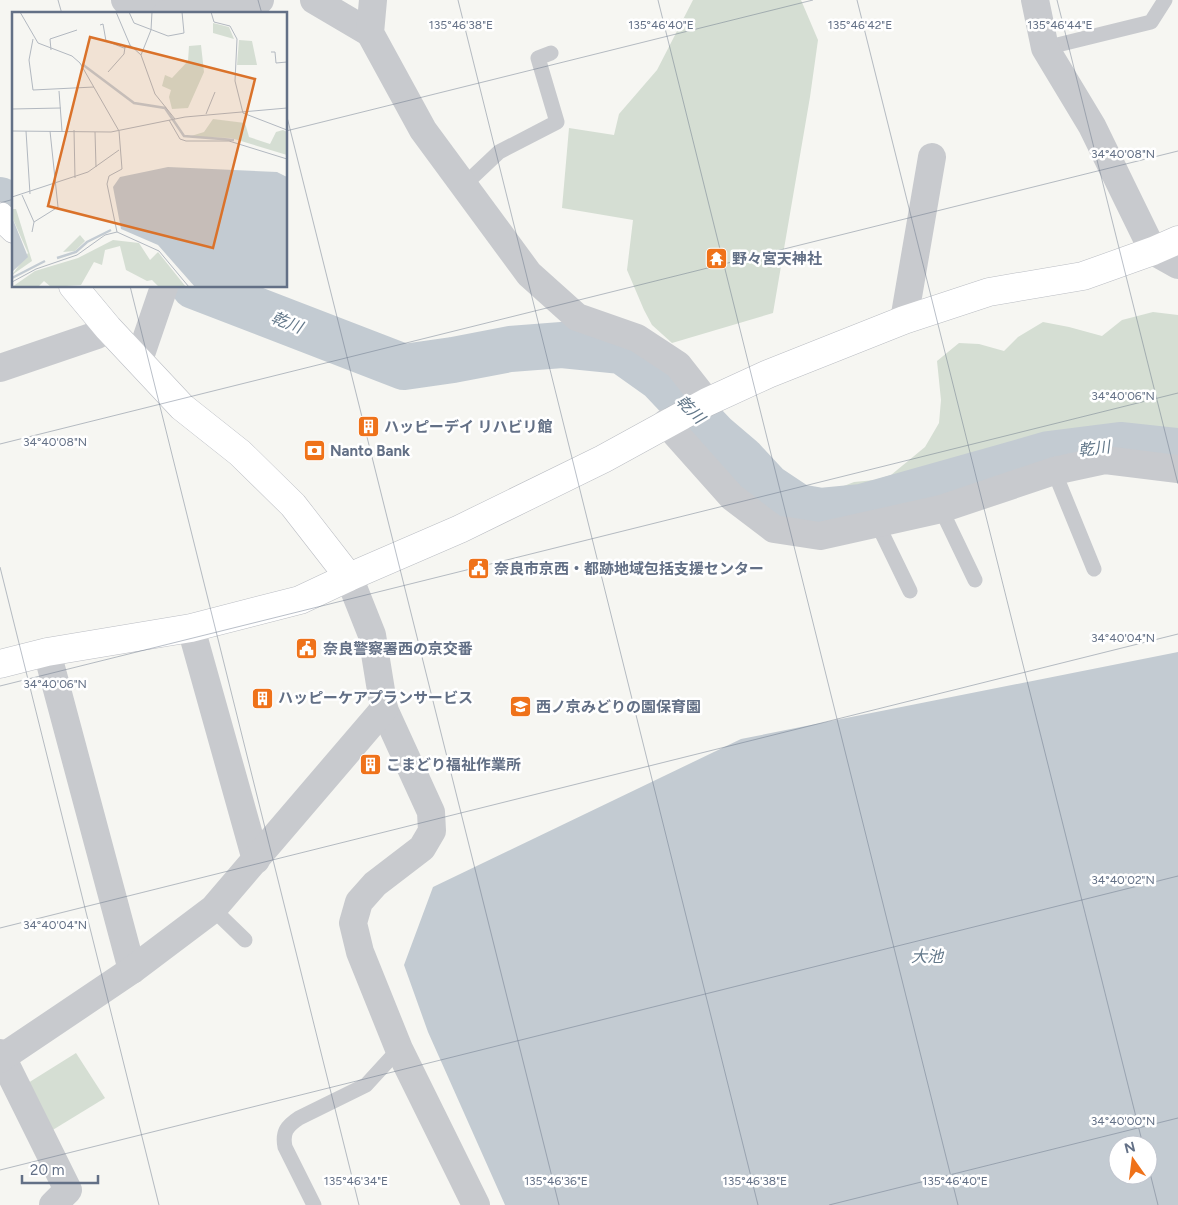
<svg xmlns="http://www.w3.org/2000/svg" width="1178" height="1205" font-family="Figtree,'Noto Sans JP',sans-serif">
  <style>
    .green { fill: #d5ded3 }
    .water { fill: #c3cbd2; fill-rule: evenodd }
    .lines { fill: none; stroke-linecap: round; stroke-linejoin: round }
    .river { stroke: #c3cbd2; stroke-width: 46 }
    .secondary-casing { stroke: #babdc3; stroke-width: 29 }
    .lane { stroke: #c8cace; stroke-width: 15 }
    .street { stroke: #c8cace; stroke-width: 28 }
    .secondary { stroke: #fff; stroke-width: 28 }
    .ticks { fill: none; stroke: #637086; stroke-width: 1; stroke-opacity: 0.45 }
    .labels { text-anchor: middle; stroke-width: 5; stroke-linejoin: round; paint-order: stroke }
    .poi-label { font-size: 15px; font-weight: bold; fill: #637086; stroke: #fff; text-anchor: start }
    .water-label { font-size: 16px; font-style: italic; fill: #63788a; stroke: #fff }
    .inset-river { fill: none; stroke: #c3cbd2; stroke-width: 2.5 }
    .inset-road { fill: none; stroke: #b2b8c0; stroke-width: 1 }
    .view { fill: #da722a; fill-opacity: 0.15; stroke: #da722a; stroke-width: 2.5 }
    .inset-edge { fill: none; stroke: #637086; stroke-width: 2.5 }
    .ticks-label { font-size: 12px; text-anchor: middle; fill: #637086; stroke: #fff; stroke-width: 5; stroke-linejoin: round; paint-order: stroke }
  </style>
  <rect width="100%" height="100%" fill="#f6f6f2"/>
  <g class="green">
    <polygon points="693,0 801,0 818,40 810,97 773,313 672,343 652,325 644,310 627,270 633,220 562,208 569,128 614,135 619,114 657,70"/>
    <polygon points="1153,312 1178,315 1178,445 1155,438 1112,440 1070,445 1047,449 967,471 922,486 884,497 833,506 825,501 831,491 854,482 875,480 891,475 925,447 939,423 941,400 937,361 959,343 979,344 1004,351 1018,337 1043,322 1069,327 1102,336 1122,320"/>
    <polygon points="76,1053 105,1098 51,1131 28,1083"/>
  </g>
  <path class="water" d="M 1178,652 L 1178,1205 L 505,1205 L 428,1032 L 404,965 L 433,887 L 741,739 ZM 1118,1145 L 1148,1145 L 1148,1175 L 1118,1175 Z"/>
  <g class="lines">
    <g class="river">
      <polyline points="0,200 14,208"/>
      <polyline points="194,286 404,367 453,360 510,349 562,345 622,351 660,378 715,436 742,459 768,487 798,507 821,511 862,507 1049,454 1120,445 1178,451"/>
    </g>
    <defs>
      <g id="secondary">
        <polyline points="0,216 14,229"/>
        <polyline points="73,286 108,328 182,407 240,453 293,505 349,577"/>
        <polyline points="0,664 47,652 191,628 300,600 349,577 460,529 603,459 707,402 768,374 904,320 989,292 1083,276 1153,251 1178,240"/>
      </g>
    </defs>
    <use href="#secondary" class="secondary-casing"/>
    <g class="lane">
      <polyline points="1045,48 1151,22 1165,0"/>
      <polyline points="463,186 499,152 557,122 538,58 551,53"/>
      <polyline points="1054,471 1094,569"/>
      <polyline points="941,509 975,580"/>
      <polyline points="877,523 910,591"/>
      <polyline points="213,909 245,940"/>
      <path d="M 314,1205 L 285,1147 C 282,1132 287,1126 299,1118 L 366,1085 L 399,1049"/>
    </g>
    <g class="street">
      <polyline points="125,0 165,14"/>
      <polyline points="314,0 370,33"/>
      <polyline points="373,0 370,33 423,130 529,274 577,317 637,338 678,365 707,402"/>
      <polyline points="1035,0 1045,48 1092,126 1153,251 1178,265"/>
      <polyline points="166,14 245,12 260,0"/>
      <polyline points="904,320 932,157"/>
      <polyline points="139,360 164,287"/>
      <polyline points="0,368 97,335 108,328"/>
      <polyline points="666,423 732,497 774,529 820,536 941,509 1054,471 1105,460 1178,469"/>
      <polyline points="349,577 372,635 384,709 431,812 432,831 422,848 375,884 359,902 353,923 360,952 399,1049 476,1205"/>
      <polyline points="191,628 256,860"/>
      <polyline points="47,652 132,970"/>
      <polyline points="0,1053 68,1190 53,1205"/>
      <polyline points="0,1059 132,970 213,909 384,709"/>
    </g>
    <use href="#secondary" class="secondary"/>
  </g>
  <path class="ticks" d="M 58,0 L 62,14M 258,0 L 262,14M 458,0 L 758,1205M 658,0 L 958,1205M 857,0 L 1143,1145M 1057,0 L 1178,484M 286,113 L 559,1205M 286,131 L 813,0M 0,203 L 14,199M 130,286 L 359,1205M 0,444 L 1178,151M 0,567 L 159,1205M 0,686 L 1178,393M 0,928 L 1178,634M 1148,1165 L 1158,1205M 0,1170 L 1178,876M 829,1205 L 1178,1118"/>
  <defs>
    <symbol id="temple-square" viewBox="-11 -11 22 22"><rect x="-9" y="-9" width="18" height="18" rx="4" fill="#ef721a" stroke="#fff"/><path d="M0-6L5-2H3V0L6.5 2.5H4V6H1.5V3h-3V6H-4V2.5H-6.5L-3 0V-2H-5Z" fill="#fff"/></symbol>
    <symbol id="building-square" viewBox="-11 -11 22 22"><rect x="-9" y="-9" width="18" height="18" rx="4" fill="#ef721a" stroke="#fff"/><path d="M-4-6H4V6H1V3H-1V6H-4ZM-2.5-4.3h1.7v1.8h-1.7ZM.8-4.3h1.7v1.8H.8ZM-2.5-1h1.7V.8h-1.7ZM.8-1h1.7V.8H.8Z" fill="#fff"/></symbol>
    <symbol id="bank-square" viewBox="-11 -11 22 22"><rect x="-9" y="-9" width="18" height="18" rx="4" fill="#ef721a" stroke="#fff"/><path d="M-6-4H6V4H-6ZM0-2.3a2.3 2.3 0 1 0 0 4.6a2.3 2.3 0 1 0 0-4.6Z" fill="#fff"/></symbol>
    <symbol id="civic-square" viewBox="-11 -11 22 22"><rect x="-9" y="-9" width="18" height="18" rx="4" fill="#ef721a" stroke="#fff"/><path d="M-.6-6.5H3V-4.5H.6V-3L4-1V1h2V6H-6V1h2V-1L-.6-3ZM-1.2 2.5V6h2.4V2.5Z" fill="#fff"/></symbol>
    <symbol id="school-square" viewBox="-11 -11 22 22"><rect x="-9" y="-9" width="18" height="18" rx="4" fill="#ef721a" stroke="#fff"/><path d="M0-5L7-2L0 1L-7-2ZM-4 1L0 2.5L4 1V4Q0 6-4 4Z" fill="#fff"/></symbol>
  </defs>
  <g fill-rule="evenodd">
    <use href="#temple-square" x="704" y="246" width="25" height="25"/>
    <use href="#building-square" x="356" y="414" width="25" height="25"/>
    <use href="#bank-square" x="302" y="438" width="25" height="25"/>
    <use href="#civic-square" x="466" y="556" width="25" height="25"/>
    <use href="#civic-square" x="294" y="636" width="25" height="25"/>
    <use href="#building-square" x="250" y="686" width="25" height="25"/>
    <use href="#school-square" x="508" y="694" width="25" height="25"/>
    <use href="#building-square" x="358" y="752" width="25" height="25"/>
  </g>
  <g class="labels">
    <g class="poi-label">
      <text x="732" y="264">野々宮天神社</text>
      <text x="384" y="432">ハッピーデイ リハビリ館</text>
      <text x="330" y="456">Nanto Bank</text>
      <text x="494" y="574">奈良市京西・都跡地域包括支援センター</text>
      <text x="323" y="654">奈良警察署西の京交番</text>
      <text x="278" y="703">ハッピーケアプランサービス</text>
      <text x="536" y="712">西ノ京みどりの園保育園</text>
      <text x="386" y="770">こまどり福祉作業所</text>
    </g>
    <g class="water-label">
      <text transform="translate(287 322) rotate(21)" y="6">乾川</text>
      <text transform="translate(691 409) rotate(45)" y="6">乾川</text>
      <text transform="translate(1094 448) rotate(-7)" y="6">乾川</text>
      <text x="927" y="962">大池</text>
    </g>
  </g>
  <g transform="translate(12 12)">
    <rect width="275" height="275" fill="#f6f6f2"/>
    <path d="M 201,11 L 217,15 L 222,27 L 201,21 ZM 227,28 L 240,29 L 245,53 L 225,53 ZM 189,33 L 192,60 L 176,96 L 160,97 L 157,85 L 159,78 L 150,74 L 153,63 L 160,66 L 176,49 L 177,34 ZM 201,107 L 233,111 L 237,125 L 258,132 L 264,120 L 271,118 L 275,120 L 275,143 L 219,126 L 176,125 L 192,120 ZM 0,197 L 4,197 L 20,249 L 0,263 L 16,241 L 0,205 ZM 68,223 L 73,229 L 63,239 L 51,240 ZM 101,228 L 127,231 L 138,248 L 146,240 L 174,275 L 147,275 L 140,268 L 135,269 L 114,258 L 108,234 L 93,238 L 90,253 L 82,250 L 69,273 L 39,275 L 32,269 L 26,275 L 0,275 L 23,259 L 66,246 Z" fill="#d5ded3"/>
    <path d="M 156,155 L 265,160 L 275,165 L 275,275 L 183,275 L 146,233 L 109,217 L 101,175 L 108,165 ZM 0,205 L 16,245 L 0,260 Z" fill="#c3cbd2"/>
    <path class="inset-river" d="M 70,52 L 122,91 L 153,96 L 172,124 L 222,128M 45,246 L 64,240 L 75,230 L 99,218M 0,266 L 33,249"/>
    <path class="inset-road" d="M 8,0 L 26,31 L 60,44 L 68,51 L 107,119 L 110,157 L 97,164 L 95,172 L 105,220M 104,0 L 118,33 L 129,43M 117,0 L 122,11 L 156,24 L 172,21 L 170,0M 140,0 L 139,18 L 129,43 L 143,82 L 163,107M 199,0 L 202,10 L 218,14 L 225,27 L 223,69 L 231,101 L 275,118M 88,13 L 91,12 L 94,29 L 112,36 L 118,33M 21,27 L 17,48 L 21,78 L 82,75M 39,38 L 38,27 L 65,18M 259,40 L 263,40 L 264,51 L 275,50M 96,60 L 112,42 L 113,35M 47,79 L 50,119M 0,97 L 49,96M 194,102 L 203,80M 157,108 L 168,127 L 174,129 L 217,129 L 275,147M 62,118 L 63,166M 0,119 L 99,120 L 173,105 L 275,96M 14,119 L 18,182M 83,120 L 84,155M 10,183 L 22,210M 0,185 L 76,160 L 107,138M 20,220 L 22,210 L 46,195 L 38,119M 0,270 L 24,257 L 65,243 L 93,223 L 105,220 L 147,239 L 177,275"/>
    <path class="view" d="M 78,25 L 243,67 L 201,236 L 36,194 Z"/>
    <rect width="275" height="275" class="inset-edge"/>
  </g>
  <g class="ticks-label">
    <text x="1060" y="29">135°46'44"E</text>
    <text x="461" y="29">135°46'38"E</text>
    <text x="661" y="29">135°46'40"E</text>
    <text x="860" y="29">135°46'42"E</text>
    <text x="1123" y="158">34°40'08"N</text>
    <text x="1123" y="400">34°40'06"N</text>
    <text x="55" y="446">34°40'08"N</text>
    <text x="1123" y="642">34°40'04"N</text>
    <text x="55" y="688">34°40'06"N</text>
    <text x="1123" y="884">34°40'02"N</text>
    <text x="55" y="929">34°40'04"N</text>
    <text x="1123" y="1125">34°40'00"N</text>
    <text x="356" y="1185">135°46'34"E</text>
    <text x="556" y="1185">135°46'36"E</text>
    <text x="755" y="1185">135°46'38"E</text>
    <text x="955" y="1185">135°46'40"E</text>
  </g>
  <g transform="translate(1133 1160) rotate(346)"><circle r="24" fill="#ffffff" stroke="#c1c6cf"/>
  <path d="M0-4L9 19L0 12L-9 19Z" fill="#ef721a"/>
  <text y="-8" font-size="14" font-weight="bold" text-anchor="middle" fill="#637086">N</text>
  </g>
  <path d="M22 1175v8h76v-8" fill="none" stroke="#637086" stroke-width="2.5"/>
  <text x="30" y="1175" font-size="15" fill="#637086" stroke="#ffffff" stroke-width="4" paint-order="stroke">20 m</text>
</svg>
